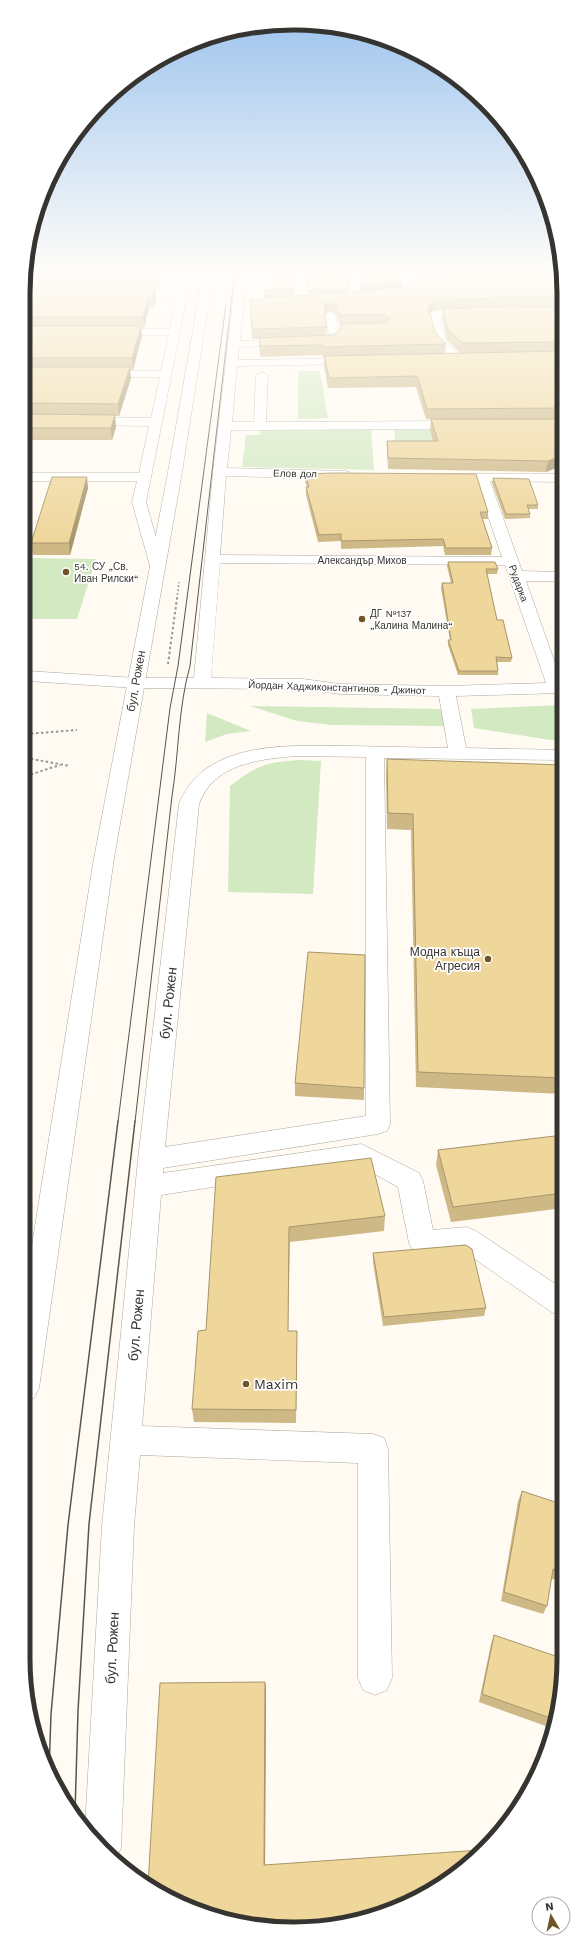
<svg xmlns="http://www.w3.org/2000/svg" width="587" height="1952" font-family="'Work Sans',sans-serif">
  <style>
    .green { fill: #d3e9c1 }
    .lines { fill: none; stroke-linecap: round; stroke-linejoin: round }
    .minor-casing { stroke: #aca79d; stroke-width: 1 }
    .major-casing { stroke: #aca79d; stroke-width: 1 }
    .path-far1 { stroke: #9a9791; stroke-width: 1.5; stroke-dasharray: 2 2; stroke-linecap: butt }
    .path { stroke: #9a9791; stroke-width: 2; stroke-dasharray: 2.5 2.5; stroke-linecap: butt }
    .minor { fill: #fff; fill-rule: evenodd }
    .major { fill: #fff; fill-rule: evenodd }
    .tram-far1 { stroke: #575550; stroke-width: 1 }
    .tram { stroke: #575550; stroke-width: 1.5 }
    .wall { fill: #ceb885; fill-rule: evenodd }
    .shaded-wall { fill: #a7966c }
    .building { fill: #efd69b; stroke: #a7966c }
    .poi-dot { fill: #6f5427; stroke: #fff; stroke-width: 1.5 }
    .labels { text-anchor: middle; stroke-width: 3.5; stroke-linejoin: round; paint-order: stroke }
    .far-street-label { font-size: 10px; fill: #363430; stroke: #fff }
    .far-poi-label { font-size: 10px; fill: #363430; stroke: #fff; text-anchor: start }
    .street-label { font-size: 12px; fill: #363430; stroke: #fff }
    .poi-label { font-size: 12px; fill: #363430; stroke: #fff; text-anchor: end }
    .near-street-label { font-size: 14px; fill: #363430; stroke: #fff }
    .near-poi-label { font-size: 14px; fill: #363430; stroke: #fff; text-anchor: start }
    .rim { fill: none; stroke: #363430; stroke-width: 5 }
  </style>
  <rect width="100%" height="100%" fill="#fffbf2"/>
  <g class="green">
    <polygon points="298,371 320,371 328,418 298,419"/>
    <polygon points="371,429 374,470 242,467 246,435 260,435 261,430"/>
    <polygon points="394,430 460,430 464,448 396,448"/>
    <polygon points="27,558 96,559 77,619 27,619"/>
    <polygon points="562,705 562,740 550,740 474,728 471,709"/>
    <polygon points="250,706 443,709 445,726 332,725 297,721"/>
    <polygon points="207,713 251,731 227,734 205,742"/>
    <path d="M 300,760 L 321,761 L 313,894 L 228,892 L 230,786 C 257,765 267,762 300,760 Z"/>
  </g>
  <g class="lines">
    <defs>
      <g id="minor">
        <polygon points="181,269 191,269 180,332 146,502 164,566 162,569 152,569 150,566 132,502 137,481 27,481 27,473 139,473 149,426 85,425 79,421 85,417 151,418 160,377 101,377 95,374 101,371 161,371 169,335 111,335 106,332 111,329 170,329 176,296 125,296 120,293 125,290 177,290"/>
        <path d="M 237,269 L 247,269 L 240,341 L 327,338 L 329,336 L 325,315 L 330,312 L 335,315 L 340,337 L 334,343 L 330,344 L 239,347 L 238,360 L 353,358 L 359,361 L 353,364 L 237,366 L 232,422 L 254,422 L 256,375 L 262,372 L 268,375 L 266,422 L 461,421 L 467,425 L 461,429 L 231,430 L 227,468 L 345,471 L 350,472 L 352,475 L 350,478 L 345,479 L 226,476 L 220,555 L 502,557 L 476,481 L 447,481 L 442,480 L 440,477 L 442,474 L 562,474 L 562,482 L 490,481 L 522,571 L 562,572 L 562,581 L 526,581 L 562,683 L 562,693 L 456,696 L 466,748 L 563,750 L 563,760 L 384,758 L 390,1124 L 387,1131 L 378,1134 L 163,1168 L 163,1173 L 361,1144 L 419,1173 L 423,1181 L 433,1230 L 467,1227 L 476,1231 L 563,1289 L 563,1316 L 553,1313 L 463,1251 L 422,1255 L 413,1251 L 409,1243 L 398,1187 L 358,1165 L 161,1195 L 142,1426 L 373,1434 L 384,1438 L 388,1449 L 392,1678 L 387,1690 L 375,1695 L 363,1690 L 358,1678 L 358,1463 L 140,1455 L 134,1526 L 121,1848 L 115,1861 L 90,1837 L 85,1828 L 102,1526 L 138,1160 L 179,804 C 205,738 293,746 351,746 C 383,747 416,747 448,748 L 439,696 L 340,694 L 303,689 L 136,688 L 27,681 L 27,671 L 136,678 L 194,678 L 213,472 ZM 220,563 L 505,565 L 546,683 L 447,686 L 340,684 L 303,679 L 211,678 ZM 297,756 L 366,757 L 366,1116 L 165,1147 L 199,804 C 213,764 259,759 297,756 Z"/>
        <polygon points="303,269 356,269 359,273 361,296 356,299 351,296 349,274 312,273 306,275 305,301 300,304 296,303 295,301 296,273"/>
        <path d="M 398,269 L 408,269 L 414,291 C 407,299 389,299 379,296 L 378,294 L 379,292 L 404,289 Z"/>
        <path d="M 473,309 L 478,312 L 477,314 L 440,318 L 446,341 L 463,359 L 457,362 L 453,361 L 436,342 L 429,316 C 437,306 461,309 473,309 Z"/>
      </g>
      <polygon id="major" points="204,269 214,269 182,472 114,858 39,1388 34,1398 24,1402 24,1295 94,858 168,472"/>
    </defs>
    <use href="#minor" class="minor-casing"/>
    <use href="#major" class="major-casing"/>
    <polyline class="path-far1" points="177,599 179,582"/>
    <g class="path">
      <polyline points="168,664 177,598"/>
      <polyline points="26,734 77,730"/>
      <polyline points="26,758 70,766"/>
      <polyline points="26,776 60,765"/>
    </g>
    <use href="#minor" class="minor"/>
    <use href="#major" class="major"/>
    <g class="tram-far1">
      <polyline points="118,1122 170,708 178,666 226,304"/>
      <path d="M 135,1122 L 172,796 C 179,753 178,708 190,666 L 235,269"/>
    </g>
    <g class="tram">
      <polyline points="49,1771 51,1714 68,1525 118,1121"/>
      <polyline points="75,1813 78,1711 89,1524 135,1121"/>
    </g>
  </g>
  <g class="wall">
    <path d="M 274,269 L 300,269 L 294,273 L 294,296 L 272,296 L 300,296 L 331,293 L 307,294 L 307,273 L 349,289 L 349,292 L 362,291 L 360,273 L 358,269 L 397,269 L 399,280 L 402,281 L 402,288 L 409,287 L 414,283 L 415,277 L 445,276 L 445,269 L 562,269 L 562,473 L 558,472 L 556,468 L 546,472 L 388,469 L 387,452 L 387,441 L 433,441 L 430,430 L 431,419 L 462,419 L 426,419 L 416,387 L 328,388 L 324,366 L 324,357 L 323,357 L 322,355 L 260,357 L 259,339 L 252,339 L 250,300 L 264,300 L 264,290 L 274,289 ZM 433,310 L 443,310 L 442,318 L 447,340 L 460,353 L 445,353 L 446,344 L 435,332 L 430,314 ZM 329,311 L 336,315 L 339,324 L 341,324 L 341,328 L 335,334 L 331,335 L 326,336 L 327,327 L 325,314 Z"/>
    <polygon points="161,272 158,288 155,288 156,297 154,308 149,308 144,328 141,328 142,336 133,370 130,370 131,378 119,416 115,416 116,427 112,440 27,440 28,297 38,286 38,279"/>
    <polygon points="305,474 488,512 488,519 482,519 492,548 491,555 445,555 443,546 341,549 341,541 318,542 306,495 306,487 307,487 305,481"/>
    <polygon points="493,478 538,505 538,509 528,509 530,514 530,518 505,519 492,483"/>
    <polygon points="88,488 70,555 33,555 31,543"/>
    <polygon points="448,562 498,569 497,574 487,574 497,620 512,658 511,662 497,662 498,671 498,675 458,675 448,645 448,640 450,640 441,588 442,583 451,583 447,566"/>
    <polygon points="387,759 563,765 563,1094 416,1087 411,830 387,829 386,775"/>
    <polygon points="295,1083 364,1088 364,1100 295,1096"/>
    <polygon points="563,1135 563,1208 451,1222 436,1165 438,1150"/>
    <polygon points="216,1177 385,1216 384,1231 290,1242 288,1331 297,1331 296,1423 194,1422 192,1409 206,1330"/>
    <polygon points="373,1253 486,1308 484,1316 383,1326 373,1262"/>
    <polygon points="522,1491 564,1505 564,1580 551,1579 547,1606 543,1614 501,1601 518,1501"/>
    <polygon points="494,1635 559,1711 554,1729 479,1702 491,1644"/>
    <polygon points="265,1682 266,1690 265,1865 364,1920 276,1928 223,1920"/>
  </g>
  <g class="shaded-wall">
    <polygon points="159,269 161,269 161,272 158,288 157,280"/>
    <polygon points="294,269 300,269 294,273 294,296"/>
    <polygon points="402,281 402,288 362,291 363,285"/>
    <polygon points="155,287 156,297 154,308 153,297"/>
    <polygon points="148,297 149,308 144,328 143,317"/>
    <polygon points="329,301 329,311 324,315 324,306"/>
    <polygon points="434,301 433,310 428,316 428,307"/>
    <polygon points="141,326 142,336 133,370 132,358"/>
    <polygon points="130,367 131,378 119,416 118,404"/>
    <polygon points="115,415 116,427 112,440 111,428"/>
    <polygon points="558,457 556,468 546,472 548,461"/>
    <polygon points="87,477 88,488 70,555 69,543"/>
    <polygon points="265,1682 266,1690 265,1871 264,1865"/>
  </g>
  <g class="building">
    <polygon points="42,269 159,269 157,280 38,279"/>
    <polygon points="274,269 294,269 294,289 264,290 274,289"/>
    <polygon points="361,269 397,269 399,280 402,281 363,285"/>
    <polygon points="446,269 562,269 562,298 512,297 434,301 428,307 435,332 446,344 323,347 322,345 260,346 259,338 331,335 335,334 341,328 341,324 385,323 391,318 384,314 339,315 337,305 329,301 324,306 327,327 252,329 250,300 264,300 264,297 300,296 409,287 416,282 415,277 446,276"/>
    <polygon points="312,271 348,272 349,289 307,291 307,273"/>
    <polygon points="33,286 155,287 153,297 148,297 143,317 28,317 28,297"/>
    <polygon points="512,306 562,307 562,342 462,343 448,330 443,309"/>
    <polygon points="28,326 141,326 132,358 28,358"/>
    <polygon points="562,351 562,408 427,409 417,376 329,378 324,356"/>
    <polygon points="28,367 130,367 118,404 28,403"/>
    <polygon points="28,414 115,415 111,428 27,428"/>
    <polygon points="431,419 562,419 562,462 560,461 558,457 548,461 388,458 387,441 438,441"/>
    <polygon points="334,473 476,474 488,512 480,512 492,548 446,548 443,539 341,541 341,534 319,535 306,487 309,487 305,474"/>
    <polygon points="52,477 87,477 69,543 31,543"/>
    <polygon points="493,478 529,479 538,505 527,505 530,514 506,514"/>
    <polygon points="448,562 495,562 498,569 486,569 497,620 503,620 512,658 496,657 498,671 459,671 448,640 451,640 442,583 453,583"/>
    <polygon points="387,759 563,765 563,1078 418,1072 413,814 388,813"/>
    <polygon points="308,952 365,955 364,1088 295,1083"/>
    <polygon points="563,1135 563,1193 453,1207 438,1150"/>
    <polygon points="371,1158 385,1216 289,1227 288,1331 297,1331 296,1410 192,1409 198,1331 206,1330 216,1177"/>
    <polygon points="466,1245 472,1249 486,1308 384,1317 373,1253"/>
    <polygon points="522,1491 564,1505 564,1571 553,1569 547,1606 504,1592"/>
    <polygon points="494,1635 564,1659 559,1711 556,1720 482,1694"/>
    <polygon points="265,1682 264,1865 480,1850 458,1873 413,1901 364,1920 278,1928 278,1924 254,1925 223,1920 174,1901 148,1885 160,1683"/>
  </g>
  <linearGradient id="sky" x2="0" y2="1"><stop stop-color="#9ac2ee"/><stop offset="0.5" stop-color="#fffdf9"/><stop offset="1" stop-color="#fffdf9" stop-opacity="0"/></linearGradient>
  <rect width="587" height="543" fill="url(#sky)"/>
  <g class="poi-dot">
    <circle cx="66" cy="572" r="4"/>
    <circle cx="362" cy="619" r="4"/>
    <circle cx="488" cy="959" r="4"/>
    <circle cx="246" cy="1384" r="4"/>
  </g>
  <g class="labels">
    <g class="far-street-label">
      <text transform="translate(295 473) rotate(1)" y="4">Елов дол</text>
      <text x="362" y="564">Александър Михов</text>
      <text transform="translate(519 583) rotate(70)" y="4">Рударка</text>
      <text transform="translate(337 687) rotate(2)" y="4">Йордан Хаджиконстантинов - Джинот</text>
    </g>
    <g class="far-poi-label">
      <text x="74" y="570">54. СУ „Св.<tspan x="74" dy="12">Иван Рилски“</tspan></text>
      <text x="370" y="617">ДГ №137<tspan x="370" dy="12">„Калина Малина“</tspan></text>
    </g>
    <g class="street-label">
      <text transform="translate(136 681) rotate(-80)" y="4">бул. Рожен</text>
    </g>
    <g class="poi-label">
      <text x="480" y="956">Модна къща<tspan x="480" dy="14">Агресия</tspan></text>
    </g>
    <g class="near-street-label">
      <text transform="translate(168 1003) rotate(-84)" y="5">бул. Рожен</text>
      <text transform="translate(136 1325) rotate(-85)" y="5">бул. Рожен</text>
      <text transform="translate(112 1648) rotate(-87)" y="5">бул. Рожен</text>
    </g>
    <g class="near-poi-label">
      <text x="254" y="1389">Maxim</text>
    </g>
  </g>
  <path d="M0 0H587V1952H0ZM293 30H294A263 263 0 0 1 557 293V1659A263 263 0 0 1 294 1922H293A263 263 0 0 1 30 1659V293A263 263 0 0 1 293 30Z" fill="#fff" fill-rule="evenodd"/>
  <path class="rim" d="M293 30H294A263 263 0 0 1 557 293V1659A263 263 0 0 1 294 1922H293A263 263 0 0 1 30 1659V293A263 263 0 0 1 293 30Z"/>
  <g transform="translate(551 1916) rotate(351)"><circle r="19" fill="#ffffff" stroke="#afaeac"/>
  <path d="M0-3L7 15L0 10L-7 15Z" fill="#6f5427"/>
  <text y="-6" font-size="11" font-weight="bold" text-anchor="middle" fill="#363430">N</text>
  </g>
</svg>
